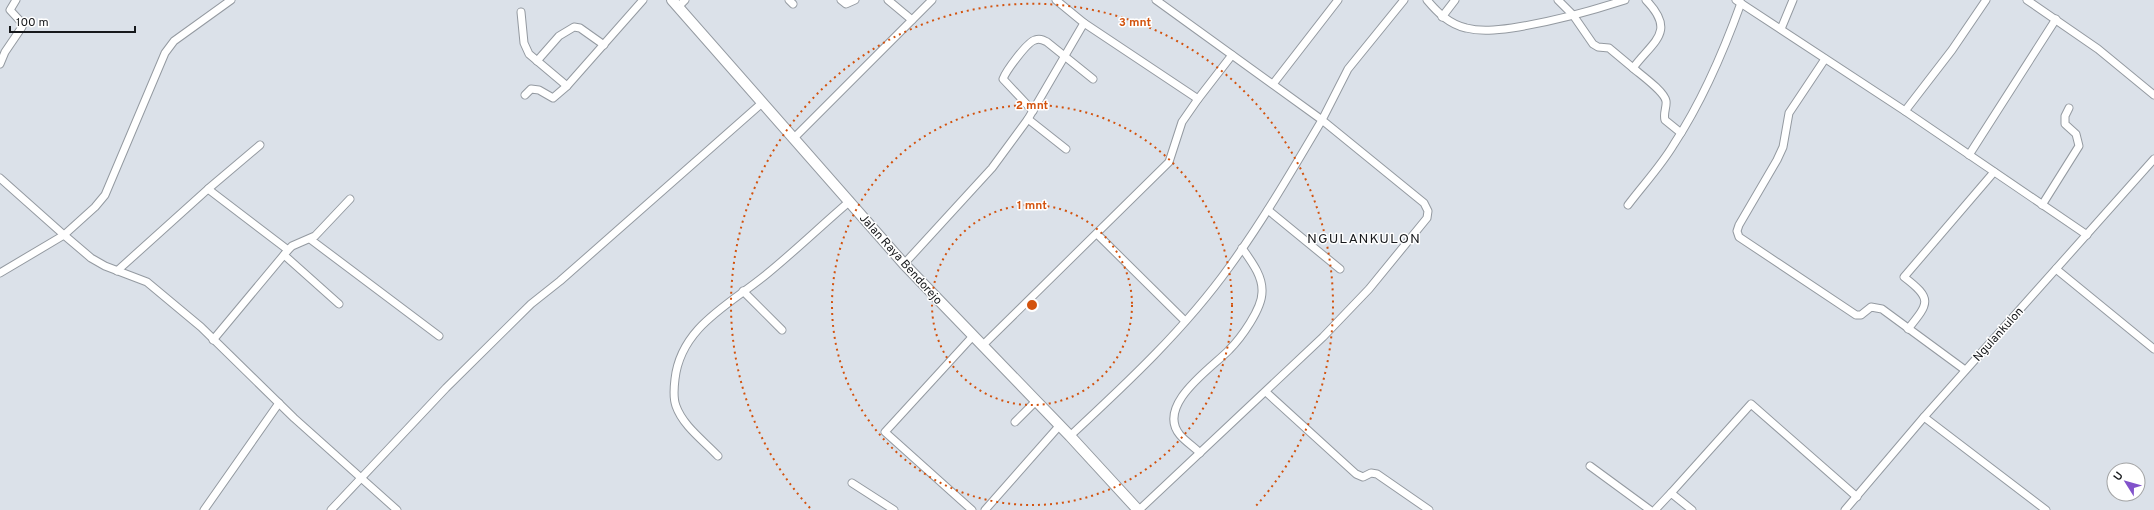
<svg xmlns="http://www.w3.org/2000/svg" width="2154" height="510" font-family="Overpass,sans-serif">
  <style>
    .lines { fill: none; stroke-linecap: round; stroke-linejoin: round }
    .minor-casing { stroke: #949aa1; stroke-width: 9 }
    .secondary-casing { stroke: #949aa1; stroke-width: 12 }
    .minor { stroke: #fff; stroke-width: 7 }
    .secondary { stroke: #fff; stroke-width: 10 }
    .ring { fill: none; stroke: #d3530e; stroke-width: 2; stroke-dasharray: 2 4 }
    .labels { text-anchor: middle; stroke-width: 3; stroke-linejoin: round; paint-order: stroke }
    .street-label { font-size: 12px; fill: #17191c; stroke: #fff }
    .quarter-label { font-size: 14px; letter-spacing: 1px; fill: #17191c; stroke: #fff }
    .centre { fill: #d3530e; stroke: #fff; stroke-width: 2 }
    .ring-label { font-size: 12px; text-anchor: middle; font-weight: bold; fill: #d3530e; stroke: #fff; stroke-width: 3; stroke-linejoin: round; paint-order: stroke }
  </style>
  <rect width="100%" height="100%" fill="#dbe1e9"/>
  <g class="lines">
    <defs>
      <g id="minor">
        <polyline points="789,0 793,4"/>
        <polyline points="841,0 846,4 855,0"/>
        <polyline points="888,0 912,20"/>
        <path d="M 1427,0 C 1438,13 1449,24 1466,28 C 1481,32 1497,30 1512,28 C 1551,22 1588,12 1625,0"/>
        <polyline points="1558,0 1573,15 1593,44 1598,47 1609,48 1633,68"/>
        <path d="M 1646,0 C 1677,32 1653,41 1633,68 C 1641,75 1664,91 1666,101 C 1667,107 1663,113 1665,120 L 1681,133"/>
        <polyline points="1736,0 1905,111 2087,235"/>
        <polyline points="2027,0 2098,49 2154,95"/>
        <polyline points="678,7 685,0"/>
        <polyline points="521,12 524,43 529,54 567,86"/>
        <polyline points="1442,17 1455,0"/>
        <polyline points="1084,23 1198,99"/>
        <polyline points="1781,29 1793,0"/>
        <polyline points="1825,59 1789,113 1783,147 1777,160 1739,225 1737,231 1739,237 1856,315 1861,315 1871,307 1882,309 1965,370"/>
        <polyline points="537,61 559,36 574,27 580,28 604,45"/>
        <polyline points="0,64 5,52 22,27 22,23 10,10 16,0"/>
        <polyline points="1273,84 1338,0"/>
        <polyline points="525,95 531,89 539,90 553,98 567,86 643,0"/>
        <path d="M 1033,111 L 1003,79 C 1006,71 1027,42 1035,40 C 1040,38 1043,40 1047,42 L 1093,79"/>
        <polyline points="1905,111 1952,50 1986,0"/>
        <polyline points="1028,119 1066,149"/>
        <polyline points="794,138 932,0"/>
        <polyline points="1969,155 2056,19"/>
        <polyline points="0,178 64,235 95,207 105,195 165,53 174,41 231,0"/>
        <polyline points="208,189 288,250"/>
        <path d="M 1628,205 C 1643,185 1661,166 1674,144 C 1703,100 1723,53 1741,3"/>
        <polyline points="2042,205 2079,146 2076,134 2065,124 2065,116 2069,108"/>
        <polyline points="1268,210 1340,269"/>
        <polyline points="1097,234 1185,321"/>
        <polyline points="310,239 439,336"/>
        <polyline points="284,255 339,304"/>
        <polyline points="904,264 992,168 1028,119 1084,23 1056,0"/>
        <polyline points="2056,269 2154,349"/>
        <polyline points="117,271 208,189 260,145"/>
        <polyline points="0,273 64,235 91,258 105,266 147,282 201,327 294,418 397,510"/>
        <polyline points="743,291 782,330"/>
        <path d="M 1908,329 C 1929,303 1933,299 1904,277 L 1994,172"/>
        <polyline points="213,340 288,250 292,246 315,236 350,199"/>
        <polyline points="982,346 1169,162 1182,122 1198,99 1232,55"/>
        <polyline points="1266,392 1356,474 1363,477 1371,473 1377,474 1429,510"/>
        <polyline points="1924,417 2046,510"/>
        <polyline points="1015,422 1036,401"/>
        <path d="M 1070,436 C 1127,383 1185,329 1230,266 C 1264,219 1293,169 1322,120 L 1156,0"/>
        <path d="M 1200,453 C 1194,447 1185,441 1180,435 C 1155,405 1213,367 1229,350 C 1241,338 1262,309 1262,292 C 1263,276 1251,261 1242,248"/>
        <path d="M 718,456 C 704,441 683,426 676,406 C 673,398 674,387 675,379 C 681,326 731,304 768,273 C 796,250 822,225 850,201"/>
        <polyline points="1590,466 1650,510"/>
        <polyline points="852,483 894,510"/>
        <polyline points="1671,493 1751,404 1857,497"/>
        <polyline points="204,510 279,403"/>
        <polyline points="331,510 446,388 531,304 560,281 762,103"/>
        <polyline points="972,510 885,432 973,336"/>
        <polyline points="985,510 1060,425"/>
        <polyline points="1139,510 1323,337 1369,289 1427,218 1428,211 1424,203 1322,120 1348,69 1404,0"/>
        <polyline points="1655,510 1671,493 1692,510"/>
        <polyline points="1845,510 1924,417 2154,159"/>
      </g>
      <polyline id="secondary" points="672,0 904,264 1070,436 1138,510"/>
    </defs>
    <use href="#minor" class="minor-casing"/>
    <use href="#secondary" class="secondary-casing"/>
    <use href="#minor" class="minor"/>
    <use href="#secondary" class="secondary"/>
  </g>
  <g class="ring">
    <circle cx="1032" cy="305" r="100"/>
    <circle cx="1032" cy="305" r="200"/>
    <path d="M810 508A301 301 0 1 1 1254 508"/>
  </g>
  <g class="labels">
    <g class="street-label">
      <text transform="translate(901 259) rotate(48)" y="4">Jalan Raya Bendorejo</text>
      <text transform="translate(1998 334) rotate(-48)" y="4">Ngulankulon</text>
    </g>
    <g class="quarter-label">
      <text x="1364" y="243">NGULANKULON</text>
    </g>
  </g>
  <circle cx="1032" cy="305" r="6" class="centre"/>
  <g class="ring-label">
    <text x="1135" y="26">3 mnt</text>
    <text x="1032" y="109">2 mnt</text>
    <text x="1032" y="209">1 mnt</text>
  </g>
  <g transform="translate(2126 482) rotate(307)"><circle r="19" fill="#ffffff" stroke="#a2a3a4"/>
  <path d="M0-3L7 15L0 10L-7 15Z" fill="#8152cb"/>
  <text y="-6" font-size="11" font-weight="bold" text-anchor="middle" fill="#17191c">U</text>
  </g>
  <path d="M10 26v6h125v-6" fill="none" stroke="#17191c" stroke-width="2"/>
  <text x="16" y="26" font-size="12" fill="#17191c" stroke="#ffffff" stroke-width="3" paint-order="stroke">100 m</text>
</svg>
